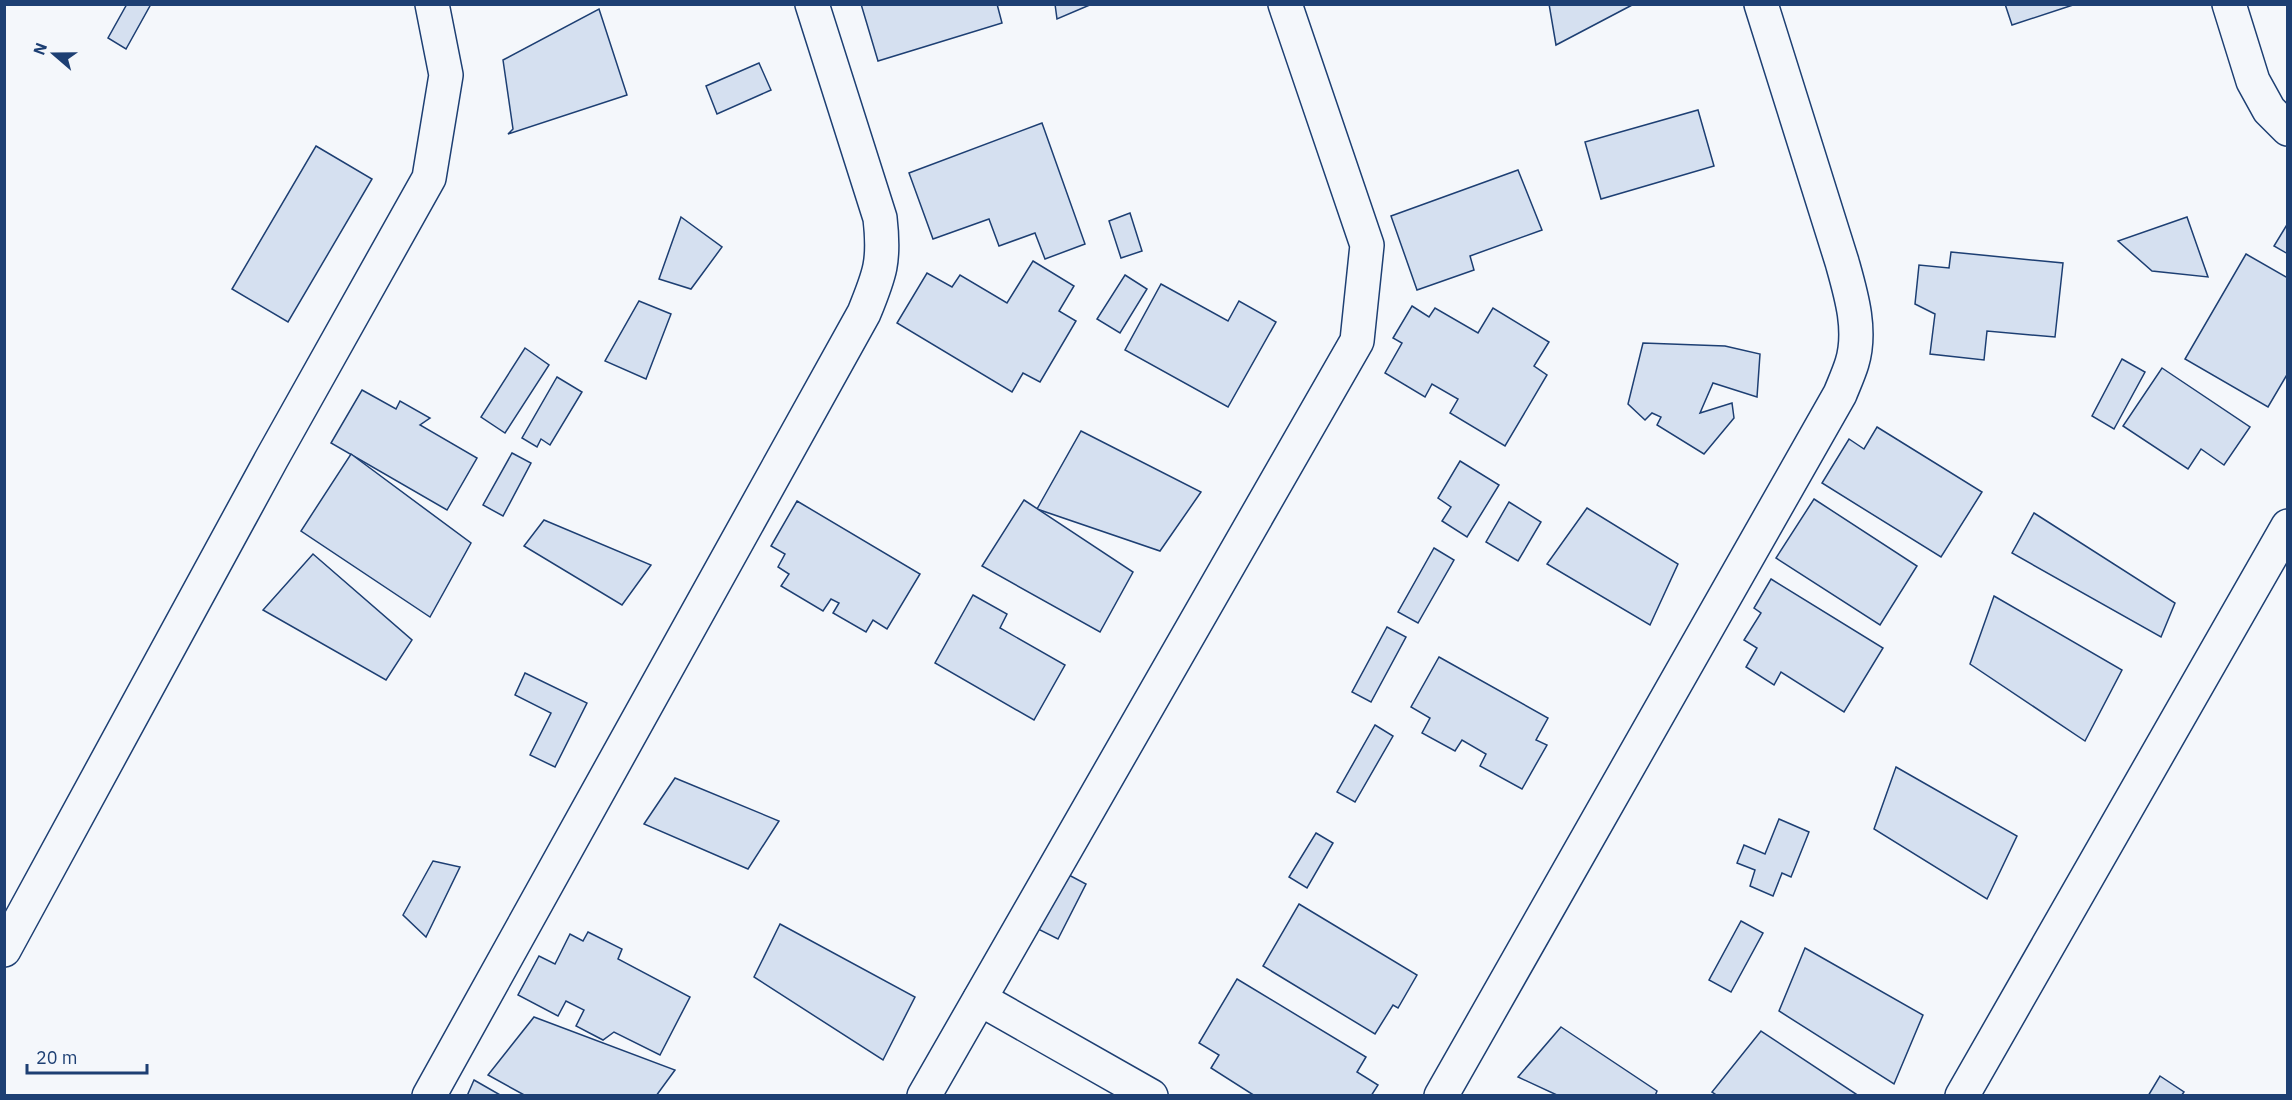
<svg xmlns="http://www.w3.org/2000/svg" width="2292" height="1100" font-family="'IBM Plex Sans',sans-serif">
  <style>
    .building { fill: #d5e0f0; stroke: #1d3f73; stroke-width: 1.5 }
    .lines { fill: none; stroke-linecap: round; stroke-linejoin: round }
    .minor-casing { stroke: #1d3f73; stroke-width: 36 }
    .minor { stroke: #f4f7fb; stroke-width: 33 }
  </style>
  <rect width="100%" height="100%" fill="#f4f7fb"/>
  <g class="building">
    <polygon points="127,4 151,4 126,49 108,38"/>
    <polygon points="861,4 997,4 1002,23 878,61"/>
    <polygon points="1055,4 1092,4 1057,19"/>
    <polygon points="1549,4 1634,4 1556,45"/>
    <polygon points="2005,4 2076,4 2012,25"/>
    <polygon points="599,9 627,95 508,134 513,129 503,60"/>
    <polygon points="759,63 771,90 717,114 706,86"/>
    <polygon points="1698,110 1714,166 1601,199 1585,142"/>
    <polygon points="1042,123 1085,244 1045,259 1035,233 999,246 989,219 933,239 909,173"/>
    <polygon points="316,146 372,179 288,322 232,289"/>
    <polygon points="1518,170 1542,230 1470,256 1474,270 1417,290 1391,216"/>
    <polygon points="1130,213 1142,251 1121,258 1109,221"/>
    <polygon points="681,217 722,247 691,289 659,279"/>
    <polygon points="2187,217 2208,277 2152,271 2118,241"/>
    <polygon points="2288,223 2288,254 2274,246"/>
    <polygon points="1951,252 2063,263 2055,337 1987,331 1984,360 1930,354 1935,314 1915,304 1919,265 1949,268"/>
    <polygon points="2246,254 2288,278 2288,373 2268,407 2185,359"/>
    <polygon points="1033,261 1074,286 1059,311 1076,321 1040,382 1023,373 1012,392 897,323 927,273 952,287 960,275 1007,303"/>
    <polygon points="1125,275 1147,289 1120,333 1097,319"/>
    <polygon points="1161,284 1228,321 1239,301 1276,322 1228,407 1125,350"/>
    <polygon points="639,301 671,314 646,379 605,361"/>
    <polygon points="1412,306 1429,317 1435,308 1478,333 1493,308 1549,342 1534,366 1547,375 1505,446 1450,413 1458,399 1432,384 1425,397 1385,373 1402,343 1393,338"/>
    <polygon points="1643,343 1725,346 1760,354 1757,397 1713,383 1700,413 1732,403 1734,418 1704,454 1657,425 1661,417 1652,413 1645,420 1628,404"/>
    <polygon points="525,348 549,365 505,433 481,417"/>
    <polygon points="2122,359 2145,372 2114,429 2092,416"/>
    <polygon points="2162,368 2250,427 2224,465 2201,449 2188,469 2123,426"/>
    <polygon points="557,377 582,392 550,445 541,439 537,447 522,438"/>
    <polygon points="362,390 396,409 400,401 430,418 420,425 477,458 447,510 331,443"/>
    <polygon points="1877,427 1982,492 1941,557 1822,483 1849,439 1864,449"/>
    <polygon points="1081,431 1201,492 1160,551 1037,509"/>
    <polygon points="512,453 531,463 503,516 483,505"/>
    <polygon points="351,454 471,543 430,617 301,531"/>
    <polygon points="1460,461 1499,485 1467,537 1442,521 1451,507 1438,498"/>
    <polygon points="1814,499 1917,566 1880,625 1776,558"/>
    <polygon points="1024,500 1133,572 1100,632 982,566"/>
    <polygon points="797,501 920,574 887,629 873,620 866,632 833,613 839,603 831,599 823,611 781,586 789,574 778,567 785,554 771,546"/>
    <polygon points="1509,502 1541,522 1518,561 1486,542"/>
    <polygon points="1587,508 1678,564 1650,625 1547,564"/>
    <polygon points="2034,513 2175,603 2161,637 2012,553"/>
    <polygon points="544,520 651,565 622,605 524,546"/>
    <polygon points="1434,548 1454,560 1418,623 1398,612"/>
    <polygon points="313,554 412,640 386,680 263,610"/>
    <polygon points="1771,579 1883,648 1844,712 1781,672 1774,685 1746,667 1757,648 1744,640 1761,613 1754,608"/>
    <polygon points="973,595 1007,614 1000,628 1065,665 1034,720 935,663"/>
    <polygon points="1994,596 2122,670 2085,741 1970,664"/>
    <polygon points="1387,627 1406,637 1371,702 1352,692"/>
    <polygon points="1439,657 1548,718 1536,740 1547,745 1522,789 1480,766 1486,754 1462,740 1455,751 1422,733 1430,718 1411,707"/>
    <polygon points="525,673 587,703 555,767 530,755 551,713 515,695"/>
    <polygon points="1375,725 1393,736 1355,802 1337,792"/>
    <polygon points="1896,767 2017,836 1987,899 1874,829"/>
    <polygon points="675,778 779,821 748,869 644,824"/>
    <polygon points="1779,819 1809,832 1791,877 1782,873 1773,896 1750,886 1755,870 1737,863 1744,845 1765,854"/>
    <polygon points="1316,833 1333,843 1307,888 1289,877"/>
    <polygon points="433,861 460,867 426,937 403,915"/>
    <polygon points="1067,874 1086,884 1058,939 1038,929"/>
    <polygon points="1299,904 1417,975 1398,1008 1393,1005 1375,1034 1263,966"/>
    <polygon points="1741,921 1763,933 1731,992 1709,980"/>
    <polygon points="780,924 915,997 883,1060 754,977"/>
    <polygon points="588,932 622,949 618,959 690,997 660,1055 614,1032 603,1040 576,1026 584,1010 566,1001 558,1016 518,995 539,956 555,964 570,934 583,941"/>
    <polygon points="1805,948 1923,1015 1894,1084 1779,1011"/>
    <polygon points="1237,979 1366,1057 1357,1072 1378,1085 1371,1096 1255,1096 1211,1068 1219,1055 1199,1043"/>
    <polygon points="534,1017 675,1070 656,1096 526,1096 488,1075"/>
    <polygon points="1561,1027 1657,1091 1655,1096 1559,1096 1518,1077"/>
    <polygon points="1761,1031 1859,1096 1718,1096 1712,1092"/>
    <polygon points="2160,1076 2184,1092 2181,1096 2148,1096"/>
    <polygon points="474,1080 502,1096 467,1096"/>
  </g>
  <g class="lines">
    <defs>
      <g id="minor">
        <polyline points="2229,4 2253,81 2269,110 2288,129"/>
        <polyline points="4,950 272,458 429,178 446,75 432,4"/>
        <polyline points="980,999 1151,1096"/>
        <path d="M 429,1096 L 864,313 C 880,274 885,261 880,218 L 812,4"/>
        <polyline points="924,1096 1357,341 1367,245 1285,4"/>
        <path d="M 1441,1096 L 1840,394 C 1844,384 1849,373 1852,363 C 1862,330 1851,294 1842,262 L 1761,4"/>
        <polyline points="1962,1096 2288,526"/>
      </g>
    </defs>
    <use href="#minor" class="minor-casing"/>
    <use href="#minor" class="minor"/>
  </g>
  <rect width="2292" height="1100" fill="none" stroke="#1d3f73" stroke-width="12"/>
  <g transform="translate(54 54) rotate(290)" stroke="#f4f7fb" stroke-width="4.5" paint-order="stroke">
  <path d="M0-4.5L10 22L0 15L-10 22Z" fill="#1d3f73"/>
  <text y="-9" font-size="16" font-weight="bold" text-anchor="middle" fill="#1d3f73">N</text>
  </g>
  <path d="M27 1064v9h120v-9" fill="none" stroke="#1d3f73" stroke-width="3"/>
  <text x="36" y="1064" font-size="18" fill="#1d3f73" stroke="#f4f7fb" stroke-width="4.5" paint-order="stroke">20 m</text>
</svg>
